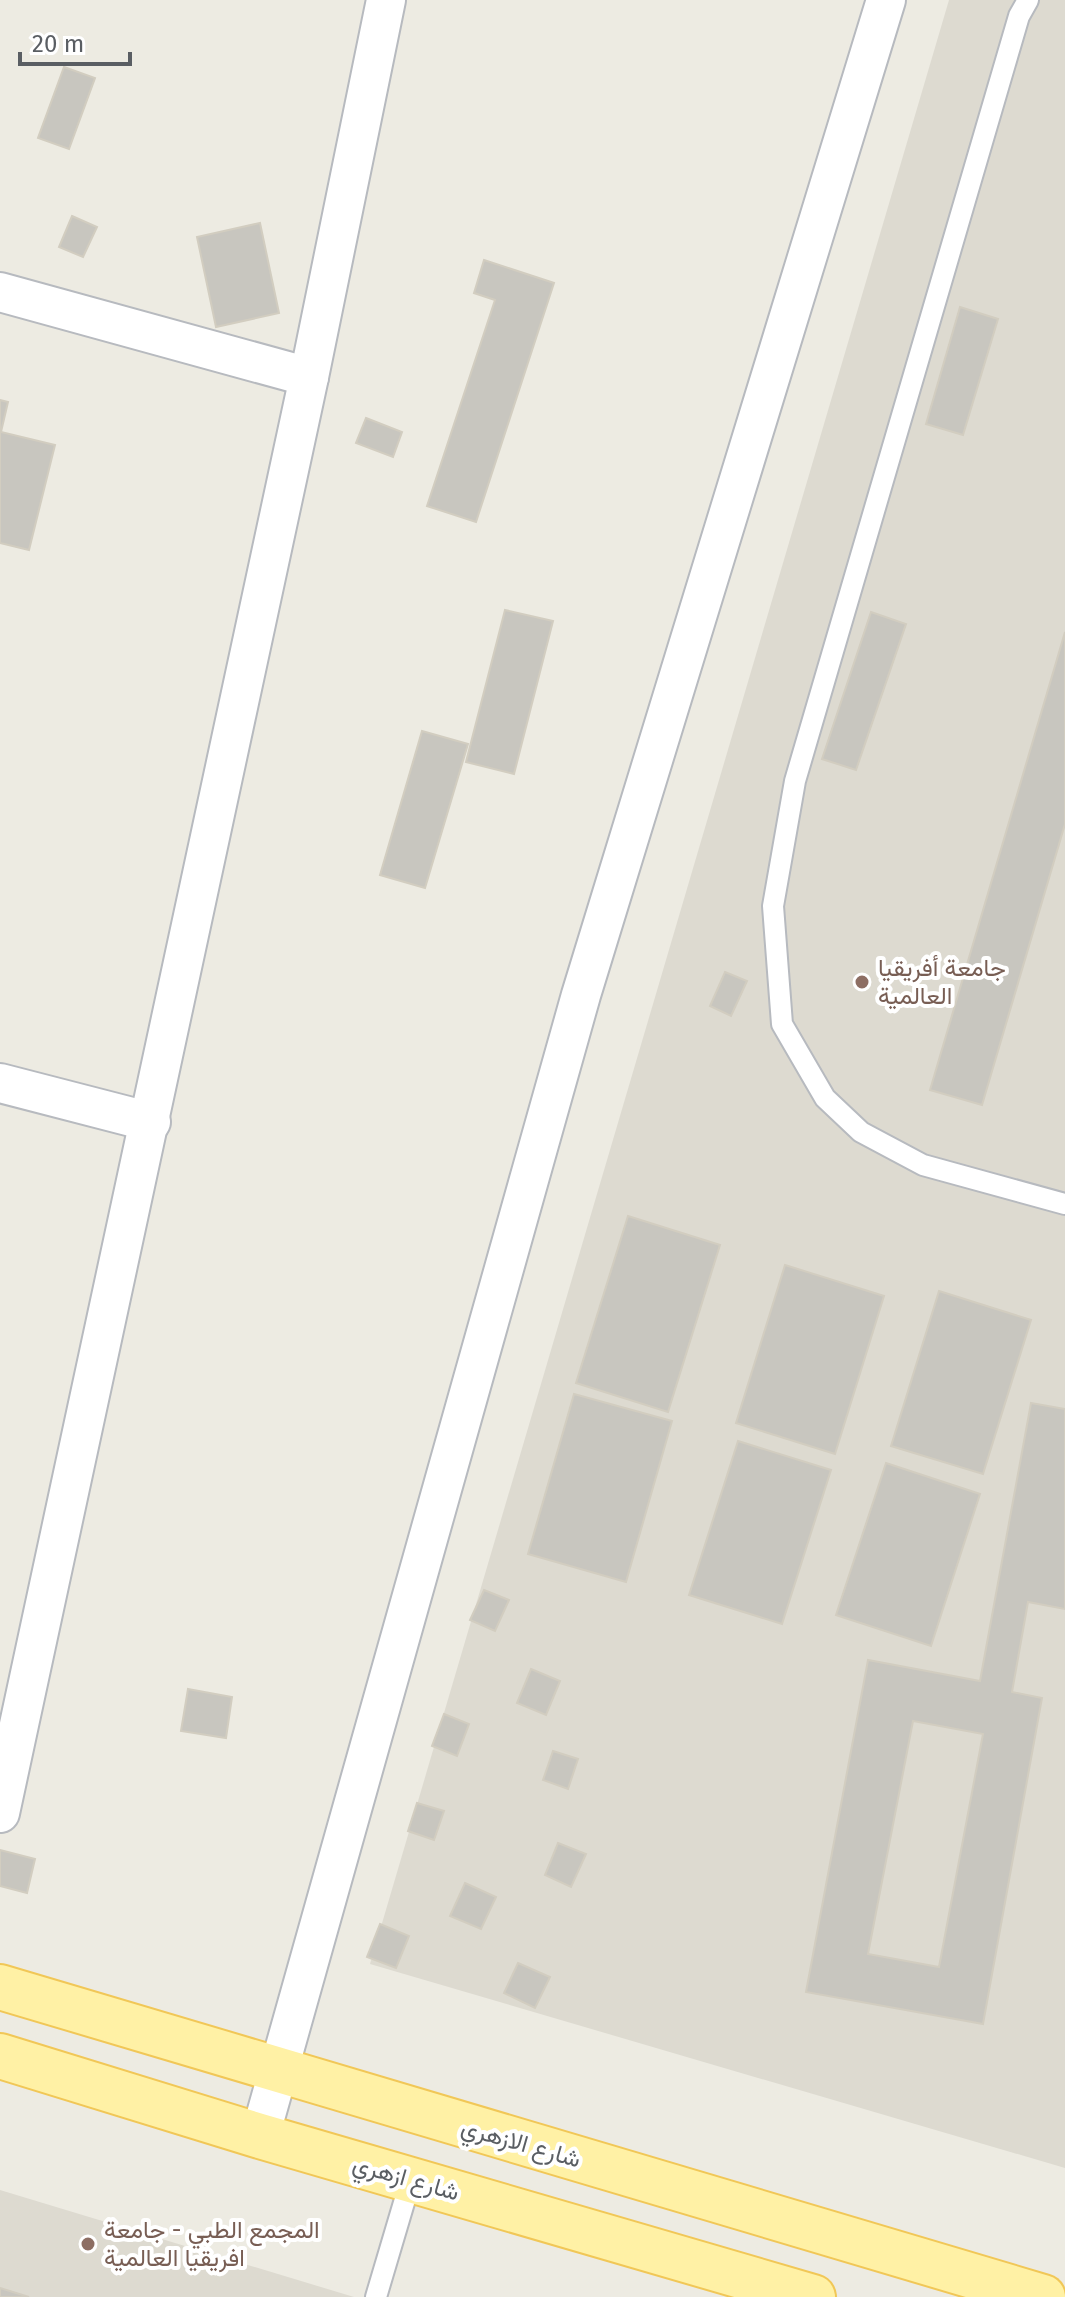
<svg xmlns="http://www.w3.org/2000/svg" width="1065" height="2297" font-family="'Fira Sans',Vazirmatn,sans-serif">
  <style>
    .education { fill: #dddad0 }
    .building { fill: #c8c6bf; stroke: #d2cdc0; stroke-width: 2; fill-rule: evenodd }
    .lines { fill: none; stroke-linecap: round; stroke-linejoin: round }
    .service-casing { stroke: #b7babf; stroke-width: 24 }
    .minor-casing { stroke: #b7babf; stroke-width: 42 }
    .primary-casing { stroke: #f1c757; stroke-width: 48 }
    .service { stroke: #fff; stroke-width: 20 }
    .minor { stroke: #fff; stroke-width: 38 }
    .primary { stroke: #fff1a5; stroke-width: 44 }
    .education-dot { fill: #8d6e63; stroke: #fff; stroke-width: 3 }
    .labels { text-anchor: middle; stroke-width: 8; stroke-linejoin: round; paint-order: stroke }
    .education-label { font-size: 24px; fill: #785e54; stroke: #fff; text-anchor: start }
    .street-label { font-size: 24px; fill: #5a5e63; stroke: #fff }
  </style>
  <rect width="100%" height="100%" fill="#edebe2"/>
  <g class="education">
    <polygon points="949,0 1065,0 1065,2168 370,1964"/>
    <polygon points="0,2190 354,2297 0,2297"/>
  </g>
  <g class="building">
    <polygon points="64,67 95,78 69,149 38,138"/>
    <polygon points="72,216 97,227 83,257 59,247"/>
    <polygon points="260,223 279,313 216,327 197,237"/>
    <polygon points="484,260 554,283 476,522 427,506 495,300 474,293"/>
    <polygon points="960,307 998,319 963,435 926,424"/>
    <polygon points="0,400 8,402 1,432 55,445 29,550 0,543"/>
    <polygon points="366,418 402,432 393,457 356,443"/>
    <polygon points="505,610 553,621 514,774 466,762"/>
    <polygon points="871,612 906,624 856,770 822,759"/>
    <polygon points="1065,632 1065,824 982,1105 930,1090"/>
    <polygon points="422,731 468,744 425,888 380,875"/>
    <polygon points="725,972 747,981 731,1016 710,1006"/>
    <polygon points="628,1216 720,1245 668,1412 576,1383"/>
    <polygon points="785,1265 884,1296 835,1454 736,1423"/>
    <polygon points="939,1291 1031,1320 983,1474 891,1446"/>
    <polygon points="574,1394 672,1421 626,1582 528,1554"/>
    <path d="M 1031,1403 L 1065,1409 L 1065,1609 L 1028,1602 L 1012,1692 L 1042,1698 L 983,2024 L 806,1992 L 868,1660 L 980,1681 ZM 913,1721 L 983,1734 L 939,1967 L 868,1954 Z"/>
    <polygon points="738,1441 831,1470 782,1624 689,1595"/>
    <polygon points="886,1463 980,1494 931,1646 836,1615"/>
    <polygon points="484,1590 509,1600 495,1631 470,1620"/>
    <polygon points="531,1669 560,1681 546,1715 517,1703"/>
    <polygon points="188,1689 232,1697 226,1738 181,1731"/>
    <polygon points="444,1714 469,1724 457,1756 432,1746"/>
    <polygon points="553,1751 578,1759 568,1789 543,1780"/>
    <polygon points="417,1803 444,1811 434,1840 408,1831"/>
    <polygon points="558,1843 586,1854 571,1887 545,1875"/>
    <polygon points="0,1850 35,1859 27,1893 0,1886"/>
    <polygon points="465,1883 496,1897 481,1929 450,1916"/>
    <polygon points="380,1924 409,1936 396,1968 367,1957"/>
    <polygon points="518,1963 550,1977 535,2008 504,1993"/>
    <polygon points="0,2288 29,2297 0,2297"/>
  </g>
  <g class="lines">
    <defs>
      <g id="service">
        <polyline points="1028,0 1019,16 795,781 773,906 782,1024 825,1098 861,1132 923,1165 1065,1204"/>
        <polyline points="376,2297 411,2179"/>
      </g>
      <g id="minor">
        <polyline points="0,292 309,377"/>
        <polyline points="0,1083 151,1122"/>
        <polyline points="0,1813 309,377 386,0"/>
        <polyline points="260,2136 581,995 886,0"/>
      </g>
      <g id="primary">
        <polyline points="0,1987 1043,2297"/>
        <polyline points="0,2056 260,2136 813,2297"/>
      </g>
    </defs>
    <use href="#service" class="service-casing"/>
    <use href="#minor" class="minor-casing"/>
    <use href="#primary" class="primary-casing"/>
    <use href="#service" class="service"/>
    <use href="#minor" class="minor"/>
    <use href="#primary" class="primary"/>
  </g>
  <g class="education-dot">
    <circle cx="862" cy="982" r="8"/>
    <circle cx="88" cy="2244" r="8"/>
  </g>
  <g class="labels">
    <g class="education-label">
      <text x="878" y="976">جامعة أفريقيا<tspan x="878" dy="28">العالمية</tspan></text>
      <text x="104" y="2238">المجمع الطبي - جامعة<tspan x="104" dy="28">افريقيا العالمية</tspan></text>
    </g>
    <g class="street-label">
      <text transform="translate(521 2143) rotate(16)" y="8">شارع الازهري</text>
      <text transform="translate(406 2178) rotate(16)" y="8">شارع ازهري</text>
    </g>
  </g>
  <path d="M20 52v12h110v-12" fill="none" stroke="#5a5e63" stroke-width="4"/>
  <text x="32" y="52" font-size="24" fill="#5a5e63" stroke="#ffffff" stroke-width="6" paint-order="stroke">20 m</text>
</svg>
